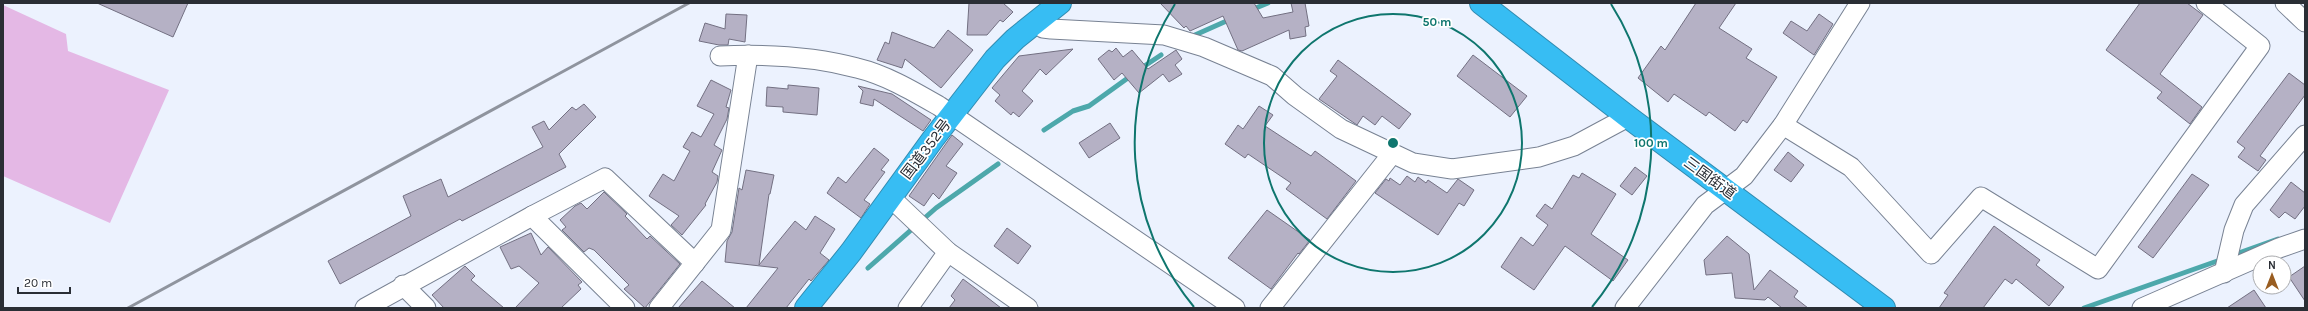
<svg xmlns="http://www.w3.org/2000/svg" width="2308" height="311" font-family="Karla,'Noto Sans JP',sans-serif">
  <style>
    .green { fill: #e4b8e5 }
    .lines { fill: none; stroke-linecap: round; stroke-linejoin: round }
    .stream { stroke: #4da8ab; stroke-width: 5 }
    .building { fill: #b5b1c5; stroke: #737082 }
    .minor-casing { stroke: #788293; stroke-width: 21 }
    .highway-casing { stroke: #328bb0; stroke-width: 24 }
    .minor { stroke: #fff; stroke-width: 19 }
    .highway { stroke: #37bdf3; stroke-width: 22 }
    .rail { stroke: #8f949e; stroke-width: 3 }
    .ring { fill: none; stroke: #0f766e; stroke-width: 2 }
    .labels { text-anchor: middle; stroke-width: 3.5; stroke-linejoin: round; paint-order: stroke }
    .street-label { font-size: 15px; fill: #2a2e35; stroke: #fff }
    .centre { fill: #0f766e; stroke: #fff; stroke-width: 2 }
    .ring-label { font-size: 12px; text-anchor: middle; font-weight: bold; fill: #0f766e; stroke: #fff; stroke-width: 3.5; stroke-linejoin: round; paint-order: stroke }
  </style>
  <rect width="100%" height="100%" fill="#ecf2fe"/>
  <polygon class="green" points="3,5 66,34 68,51 169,90 110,223 3,176"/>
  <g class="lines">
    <g class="stream">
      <polyline points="1251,10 1268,3"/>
      <polyline points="1195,35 1231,19"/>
      <polyline points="1140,69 1161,55"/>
      <polyline points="1044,130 1073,111 1089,106 1132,75"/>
      <polyline points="2233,255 2278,239"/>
      <polyline points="868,268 936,208 998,164"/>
      <polyline points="2084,308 2223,259"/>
    </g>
  </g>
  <g class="building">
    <polygon points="97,3 188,3 173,37"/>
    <polygon points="969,3 1003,3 1013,12 1003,22 1000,20 987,35 967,35"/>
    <polygon points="1160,3 1254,3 1263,18 1293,12 1291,3 1305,3 1309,26 1305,27 1306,36 1290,39 1289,30 1242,51 1238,50 1223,16 1190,31 1186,26 1184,28"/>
    <polygon points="1696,3 1736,3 1719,28 1752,49 1746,58 1777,77 1747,123 1743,120 1735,131 1709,112 1706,116 1674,94 1668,102 1638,78 1661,46 1665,50"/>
    <polygon points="2140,3 2187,3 2203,15 2160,74 2202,107 2190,124 2157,98 2162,92 2106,50"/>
    <polygon points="726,14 747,15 745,42 729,39 728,45 719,45 699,41 705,23 725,29"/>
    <polygon points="1819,14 1833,24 1814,55 1783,33 1791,21 1807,31"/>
    <polygon points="948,30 973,50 941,88 905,59 902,68 877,60 885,42 889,44 892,32 934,48"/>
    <polygon points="1116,48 1123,57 1132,50 1148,69 1176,50 1182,59 1175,65 1182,74 1169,82 1163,74 1139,93 1122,73 1114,80 1098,59 1109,50 1112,52"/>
    <polygon points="1073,49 1046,75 1040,69 1022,91 1033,101 1019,117 1013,112 1011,115 995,101 1000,95 992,88 1019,56"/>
    <polygon points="1473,55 1527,96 1510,117 1457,76"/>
    <polygon points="1338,60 1411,114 1399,129 1382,116 1375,125 1363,116 1357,125 1319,99 1337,76 1330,71"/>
    <polygon points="2289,73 2305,85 2305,95 2260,156 2266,160 2258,171 2238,157 2245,148 2237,142"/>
    <polygon points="711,80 731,90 726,107 729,108 727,119 714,145 722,150 712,172 718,176 717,182 705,204 706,205 682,235 671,225 679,216 649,196 663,174 674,181 690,151 683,147 692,132 701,137 714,114 697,106"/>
    <polygon points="788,85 819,88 817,115 783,112 783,107 766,106 767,87 788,89"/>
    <polygon points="858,86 892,94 931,120 923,131 874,99 873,106 860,103 863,91"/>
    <polygon points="584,104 596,117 559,154 566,167 462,221 460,219 340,284 328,261 411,216 403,196 441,179 448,197 543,147 532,127 544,121 549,130 572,107 576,110"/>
    <polygon points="1259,106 1273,115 1265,126 1311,156 1315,151 1356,181 1327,219 1286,189 1291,183 1248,154 1245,158 1225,144 1238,125 1243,129"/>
    <polygon points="1110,123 1120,138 1089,158 1079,143"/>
    <polygon points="952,135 963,144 946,166 957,173 939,199 933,193 924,206 909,196"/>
    <polygon points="874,148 889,160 881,170 885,172 864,200 870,204 861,218 827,193 838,177 846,183"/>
    <polygon points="1788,152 1804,165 1791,182 1774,170"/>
    <polygon points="1635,167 1647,176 1632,195 1620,186"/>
    <polygon points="746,170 774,175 770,194 769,194 759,265 795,221 806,230 815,216 835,229 820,253 829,260 811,281 809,279 786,308 746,308 778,268 725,262 727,241 732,232 739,188 742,190"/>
    <polygon points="1582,173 1616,194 1591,234 1628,260 1613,281 1565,246 1534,290 1501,267 1521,237 1533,246 1548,225 1536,216 1545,204 1552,209 1573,175 1579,178"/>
    <polygon points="2192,174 2209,185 2153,258 2138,247"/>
    <polygon points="1407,176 1415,182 1418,177 1426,183 1428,180 1447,193 1458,179 1474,190 1464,206 1459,203 1438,235 1375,193 1386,179 1389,181 1390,178 1400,185"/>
    <polygon points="2291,182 2305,193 2305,206 2295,219 2285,212 2279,218 2270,210"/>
    <polygon points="604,192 627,214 625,216 647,239 650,236 680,264 645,308 624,289 629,285 594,250 589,248 584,252 562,230 566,227 560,220 575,206 581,203 587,209"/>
    <polygon points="1267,210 1310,240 1299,254 1298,253 1271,289 1228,258"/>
    <polygon points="1994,226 2040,260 2036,265 2064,287 2049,306 2016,279 2012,284 2005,279 1983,308 1939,308 1948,295 1944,293"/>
    <polygon points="1007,228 1031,246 1018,264 994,246"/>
    <polygon points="531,233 541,255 548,247 582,282 578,285 581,289 561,308 515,308 539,283 519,266 511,269 500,247"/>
    <polygon points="1727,236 1749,254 1754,290 1770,270 1798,291 1794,297 1808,308 1782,308 1768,297 1765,300 1735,298 1732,273 1706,275 1704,260"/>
    <polygon points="465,266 475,276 471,280 504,308 444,308 432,295"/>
    <polygon points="2305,266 2305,301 2289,277"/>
    <polygon points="963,279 975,288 1001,308 949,308 955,300 951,296"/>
    <polygon points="702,281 735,308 678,308"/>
    <polygon points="2254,290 2266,308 2227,308"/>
  </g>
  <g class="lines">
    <defs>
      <g id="minor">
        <polyline points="2285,3 2305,22"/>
        <polyline points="1036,21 1043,28 1051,29 1164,35 1204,47 1272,76 1295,96 1341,129 1413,163 1452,169 1539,157 1574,146 1628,117"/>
        <path d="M 720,56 C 765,54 812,56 857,68 C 886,75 913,91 939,106 L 1235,308"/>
        <polyline points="1783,125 1851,167 1931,254 1981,197 2098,269 2260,46 2206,3"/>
        <polyline points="891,198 948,252 1028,308"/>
        <polyline points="532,216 605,178 695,263"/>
        <polyline points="2224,273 2234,230 2244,205 2305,135"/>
        <polyline points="403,285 426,308"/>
        <polyline points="365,308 532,216 625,308"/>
        <polyline points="659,308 721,230 748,55"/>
        <polyline points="908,308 948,252"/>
        <polyline points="1270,308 1392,154"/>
        <polyline points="1625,308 1705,205 1744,176 1783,125 1860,3"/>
        <polyline points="2142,308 2279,248 2305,239"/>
      </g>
      <g id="highway">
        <polyline points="1481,3 1628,117 1884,308"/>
        <polyline points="806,308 851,252 933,139 995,59 1015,39 1060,3"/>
      </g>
    </defs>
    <use href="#minor" class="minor-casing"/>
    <use href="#highway" class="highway-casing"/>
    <use href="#minor" class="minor"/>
    <use href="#highway" class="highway"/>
    <polyline class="rail" points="128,308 689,3"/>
  </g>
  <g class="ring">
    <circle cx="1393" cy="143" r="129"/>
    <path d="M1194 307A258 258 0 0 1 1175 4M1611 4A258 258 0 0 1 1592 307"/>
  </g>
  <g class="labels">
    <g class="street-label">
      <text transform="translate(926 149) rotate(-53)" y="5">国道352号</text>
      <text transform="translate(1710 178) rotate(36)" y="5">三国街道</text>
    </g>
  </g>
  <circle cx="1393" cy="143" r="6" class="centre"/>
  <g class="ring-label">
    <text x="1437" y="26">50 m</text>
    <text x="1651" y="147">100 m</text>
  </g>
  <rect width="2308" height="311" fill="none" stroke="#2a2e35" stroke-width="8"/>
  <g transform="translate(2272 275)"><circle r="19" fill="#ffffff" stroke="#aaabae"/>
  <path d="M0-3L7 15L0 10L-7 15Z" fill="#995d20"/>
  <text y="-6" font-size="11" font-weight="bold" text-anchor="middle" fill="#2a2e35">N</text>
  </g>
  <path d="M18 287v6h52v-6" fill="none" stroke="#2a2e35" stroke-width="2"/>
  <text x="24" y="287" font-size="12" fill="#2a2e35" stroke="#ffffff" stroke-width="3" paint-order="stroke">20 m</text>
</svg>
